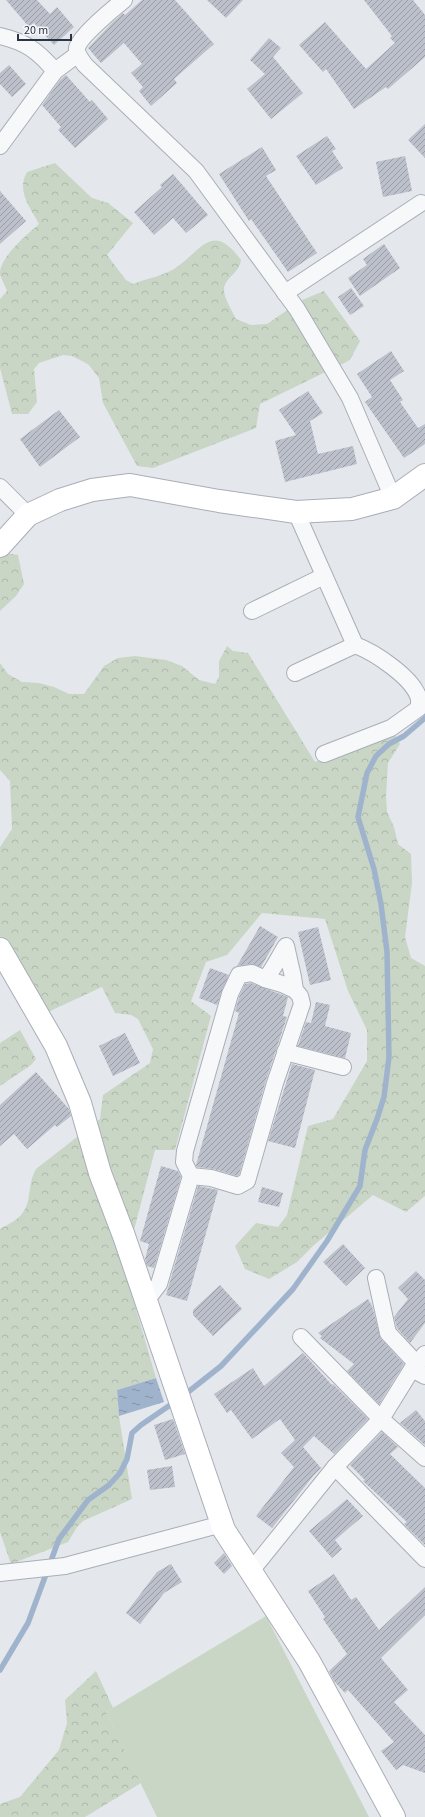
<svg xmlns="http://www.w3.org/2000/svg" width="425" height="1817" font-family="'Source Sans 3',sans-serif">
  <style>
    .forest { fill: url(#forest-crowns) }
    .pitch { fill: #c9d6c5 }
    .water { fill: url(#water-ripples) }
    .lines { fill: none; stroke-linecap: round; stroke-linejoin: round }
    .stream { stroke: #9fb4cc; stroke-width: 5.5 }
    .building { fill: url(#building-hatch) }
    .street-casing { stroke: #a9aeb7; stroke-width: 18 }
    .secondary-casing { stroke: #a9aeb7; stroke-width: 24 }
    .street { stroke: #f7f8fa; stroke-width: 16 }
    .secondary { stroke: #fff; stroke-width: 22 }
  </style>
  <defs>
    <pattern id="forest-crowns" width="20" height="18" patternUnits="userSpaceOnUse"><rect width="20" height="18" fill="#c9d6c5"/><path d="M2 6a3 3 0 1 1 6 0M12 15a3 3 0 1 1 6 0" fill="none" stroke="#adb8ab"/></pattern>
    <pattern id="water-ripples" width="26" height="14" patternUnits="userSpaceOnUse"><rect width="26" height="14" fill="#9fb4cc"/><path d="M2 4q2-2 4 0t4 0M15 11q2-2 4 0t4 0" fill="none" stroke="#8293a7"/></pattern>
    <pattern id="building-hatch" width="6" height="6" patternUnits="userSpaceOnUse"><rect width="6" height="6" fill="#bbc0ca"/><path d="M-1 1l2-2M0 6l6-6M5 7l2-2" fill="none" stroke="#989da6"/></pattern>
  </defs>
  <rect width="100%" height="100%" fill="#e4e7ec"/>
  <g class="forest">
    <path d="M 55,163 L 92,198 L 108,203 L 133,223 L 107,255 L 126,280 L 133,284 C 145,279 167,275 177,267 C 203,248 213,222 241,260 C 239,274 225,277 224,289 C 223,296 233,313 236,319 L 251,325 L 267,324 L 302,300 L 324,291 L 360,341 L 350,360 L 260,404 L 256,428 L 153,468 L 137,466 L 103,403 L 99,378 L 88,364 L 72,356 L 63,355 L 39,363 L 34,369 L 37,402 L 28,414 L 12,414 L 0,368 L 0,299 L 7,291 C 5,285 1,279 0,274 C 0,256 27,235 39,224 C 30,207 16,191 27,172 Z"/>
    <polygon points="0,552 18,555 24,584 16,596 0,611"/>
    <path d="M 227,646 L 233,651 L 248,653 L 315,762 L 391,728 L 400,744 L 388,763 L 386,796 L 387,812 L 394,827 L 398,844 L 411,854 L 412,883 L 405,937 L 411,958 L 425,966 L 425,1196 L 406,1212 L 373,1195 L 313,1246 L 297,1262 L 269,1279 L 245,1269 L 235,1246 L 256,1223 L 278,1227 L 287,1215 L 308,1126 L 333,1119 L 367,1061 L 367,1030 L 348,991 L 325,919 L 262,913 L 227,955 L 206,962 L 191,1001 L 211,1016 L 175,1150 L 155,1150 L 124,1268 L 156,1378 L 117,1390 L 119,1416 L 132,1499 L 83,1521 L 77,1527 L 68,1542 L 11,1564 L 0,1532 L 0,1229 C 9,1224 20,1219 25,1209 C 31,1199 28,1182 36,1169 L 100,1119 L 103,1095 L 150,1063 L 153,1049 L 138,1019 L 131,1015 L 115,1013 L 102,987 L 48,1012 L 42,1009 L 0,936 L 0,847 L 12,829 L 10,781 L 0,770 L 0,663 L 8,674 L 22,682 L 39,683 L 54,687 L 69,694 L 84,694 L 104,666 L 118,658 L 135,656 L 166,660 L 182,666 L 199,680 L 215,684 L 219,677 L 219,661 Z"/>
    <polygon points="20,1030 36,1059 31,1065 0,1086 0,1043"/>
    <polygon points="96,1671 113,1708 106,1712 141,1783 85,1817 0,1817 0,1804 20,1797 59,1750 67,1723 65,1700"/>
  </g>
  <polygon class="pitch" points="266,1616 369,1817 157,1817 106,1712"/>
  <polygon class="water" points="156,1378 164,1402 119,1416 117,1390"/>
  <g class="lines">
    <g class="stream">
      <polyline points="183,1396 221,1366 293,1289 327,1241 360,1186 365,1150 377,1119 384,1097 389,1057 387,952 381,904 374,869 358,817 367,773 376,756 389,744 404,736 425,718"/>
      <polyline points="0,1670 28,1623 59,1539 88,1500 109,1485 120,1473 127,1459 132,1433 141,1425 176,1401"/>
    </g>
  </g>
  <g class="building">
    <polygon points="6,0 37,0 50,14 57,7 74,27 54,45 34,23 29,27"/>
    <polygon points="142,0 175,0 214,44 174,79 177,83 151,106 139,91 143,87 131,73 142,64 124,43 101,63 88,48 112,23 123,13 125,15"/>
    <polygon points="207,0 243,0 226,18"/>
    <polygon points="364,0 413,0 425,15 425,57 388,89 386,87 354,109 326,69 323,72 299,45 325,22 366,69 395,43 390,38 392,36"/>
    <polygon points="269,38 281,48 273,57 303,93 271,119 247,89 265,74 250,60"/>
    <polygon points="9,65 26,84 12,97 0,84 0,73"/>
    <polygon points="66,75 90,102 92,100 108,119 75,148 58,130 61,127 42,105 60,80"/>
    <polygon points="425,124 425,158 408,140"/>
    <polygon points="327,136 336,149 332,151 343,168 316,185 296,156"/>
    <polygon points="262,147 276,170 266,176 317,253 288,272 251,219 249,221 219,174"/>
    <polygon points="405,156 412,191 383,197 376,162"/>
    <polygon points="173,174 208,215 186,233 173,218 154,235 134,212 162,187 160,185"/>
    <polygon points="0,191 26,221 0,244"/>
    <polygon points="384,244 400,268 360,296 348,278 367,265 363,259"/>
    <polygon points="351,288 364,306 350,315 338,297"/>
    <polygon points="391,351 404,371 390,380 403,400 400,402 418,428 425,424 425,444 404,458 365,402 372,397 357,374"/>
    <polygon points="308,391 323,413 310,421 318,454 353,446 357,464 285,482 275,441 296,435 279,410"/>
    <polygon points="59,410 80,437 40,467 20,439"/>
    <polygon points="260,926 278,937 261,967 251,964 237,966"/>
    <polygon points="318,927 331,980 310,985 298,932"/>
    <polygon points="210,968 229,975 217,1005 199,998"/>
    <polygon points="251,983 288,997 283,1016 287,1017 266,1080 239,1175 237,1176 214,1169 197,1167 196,1165 239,1013 235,1011 239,997 245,984"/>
    <polygon points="316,1002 330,1005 325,1026 351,1033 345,1058 298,1046 306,1022 311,1023"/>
    <polygon points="125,1033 140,1063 113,1076 99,1046"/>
    <polygon points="292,1064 315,1070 295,1148 268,1141"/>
    <polygon points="36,1072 69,1109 71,1116 57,1127 55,1125 27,1149 14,1134 0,1146 0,1105"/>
    <polygon points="161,1166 178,1171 181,1177 154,1268 147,1266 145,1259 149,1244 140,1241"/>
    <polygon points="198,1186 218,1190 187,1301 166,1295"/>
    <polygon points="262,1187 283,1193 279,1207 258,1202"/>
    <polygon points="343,1244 365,1268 346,1286 323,1262"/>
    <polygon points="416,1271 425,1280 425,1323 410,1343 397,1328 394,1317 408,1299 398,1288"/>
    <polygon points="220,1285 242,1309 213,1336 193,1315 193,1310"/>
    <polygon points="368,1299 372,1306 381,1339 404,1364 379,1404 347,1371 354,1364 320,1338 322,1336 318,1333"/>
    <polygon points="303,1353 332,1385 333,1384 368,1419 334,1454 314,1436 303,1447 321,1468 314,1475 272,1528 256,1516 294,1467 281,1453 295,1440 280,1419 252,1439 231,1410 227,1413 214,1394 253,1368 264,1386"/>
    <polygon points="416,1410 425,1421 425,1445 400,1423"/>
    <polygon points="173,1419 185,1454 165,1460 154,1425"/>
    <polygon points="382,1432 398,1447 390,1454 425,1488 425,1545 404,1524 407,1522 363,1481 365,1480 350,1465"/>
    <polygon points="172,1466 175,1487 150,1490 147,1470"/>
    <polygon points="347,1499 363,1516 335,1540 342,1549 332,1558 309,1531"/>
    <polygon points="224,1553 232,1566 224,1574 214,1563"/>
    <polygon points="171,1564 182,1582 164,1593 140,1624 126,1613 157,1572"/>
    <polygon points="334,1574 351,1600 356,1597 379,1630 425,1587 425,1615 381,1658 408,1690 394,1702 425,1735 425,1773 403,1765 396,1770 381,1751 394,1742 348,1690 345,1693 334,1681 329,1671 347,1654 323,1619 325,1617 308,1591"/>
  </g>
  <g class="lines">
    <defs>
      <g id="street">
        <path d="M 124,0 C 114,8 79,37 77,48 C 76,54 81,59 85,65 L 196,171 L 297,309 L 350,398 L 393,498"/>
        <path d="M 0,36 C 26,42 38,51 55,71"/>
        <polyline points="0,146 55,71 78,54"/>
        <polyline points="285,293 421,203"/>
        <polyline points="0,487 28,515"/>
        <path d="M 296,512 L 355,645 C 374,652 414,678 419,699 C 419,702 419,706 419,708 L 391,728 L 324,754"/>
        <polyline points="252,611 324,576"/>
        <polyline points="295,673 355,645"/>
        <polyline points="265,979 282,984 295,990"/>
        <polyline points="285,1052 343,1067"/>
        <polyline points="376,1278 388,1333 417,1364"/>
        <path d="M 146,1301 L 159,1284 L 191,1176 L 184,1162 L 185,1151 L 230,994 L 239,975 L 252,973 L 265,979 C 272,972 280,955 286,946 L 293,977 L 295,990 L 300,996 L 302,1004 L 275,1083 L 247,1181 L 238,1186 L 211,1178 L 191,1176"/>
        <polyline points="301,1337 381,1419 425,1458"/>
        <polyline points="412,1369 425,1376"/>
        <polyline points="335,1467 425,1559"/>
        <polyline points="251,1571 335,1467 381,1419 412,1369 425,1354"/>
        <polyline points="0,1573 65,1566 222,1524"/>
      </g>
      <g id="secondary">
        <polyline points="0,546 28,515 60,500 92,490 130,485 219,501 296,512 352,509 393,498 425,475"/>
        <polyline points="0,949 56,1046 80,1103 100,1173 124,1236 224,1530 309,1661 394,1817"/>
      </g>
    </defs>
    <use href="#street" class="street-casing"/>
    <use href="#secondary" class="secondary-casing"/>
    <use href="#street" class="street"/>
    <use href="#secondary" class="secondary"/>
  </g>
  <path d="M18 34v6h53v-6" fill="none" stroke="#2b3445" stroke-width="2"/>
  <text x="24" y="34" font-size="12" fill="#2b3445" stroke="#f4f6f9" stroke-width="3" paint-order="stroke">20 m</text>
</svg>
